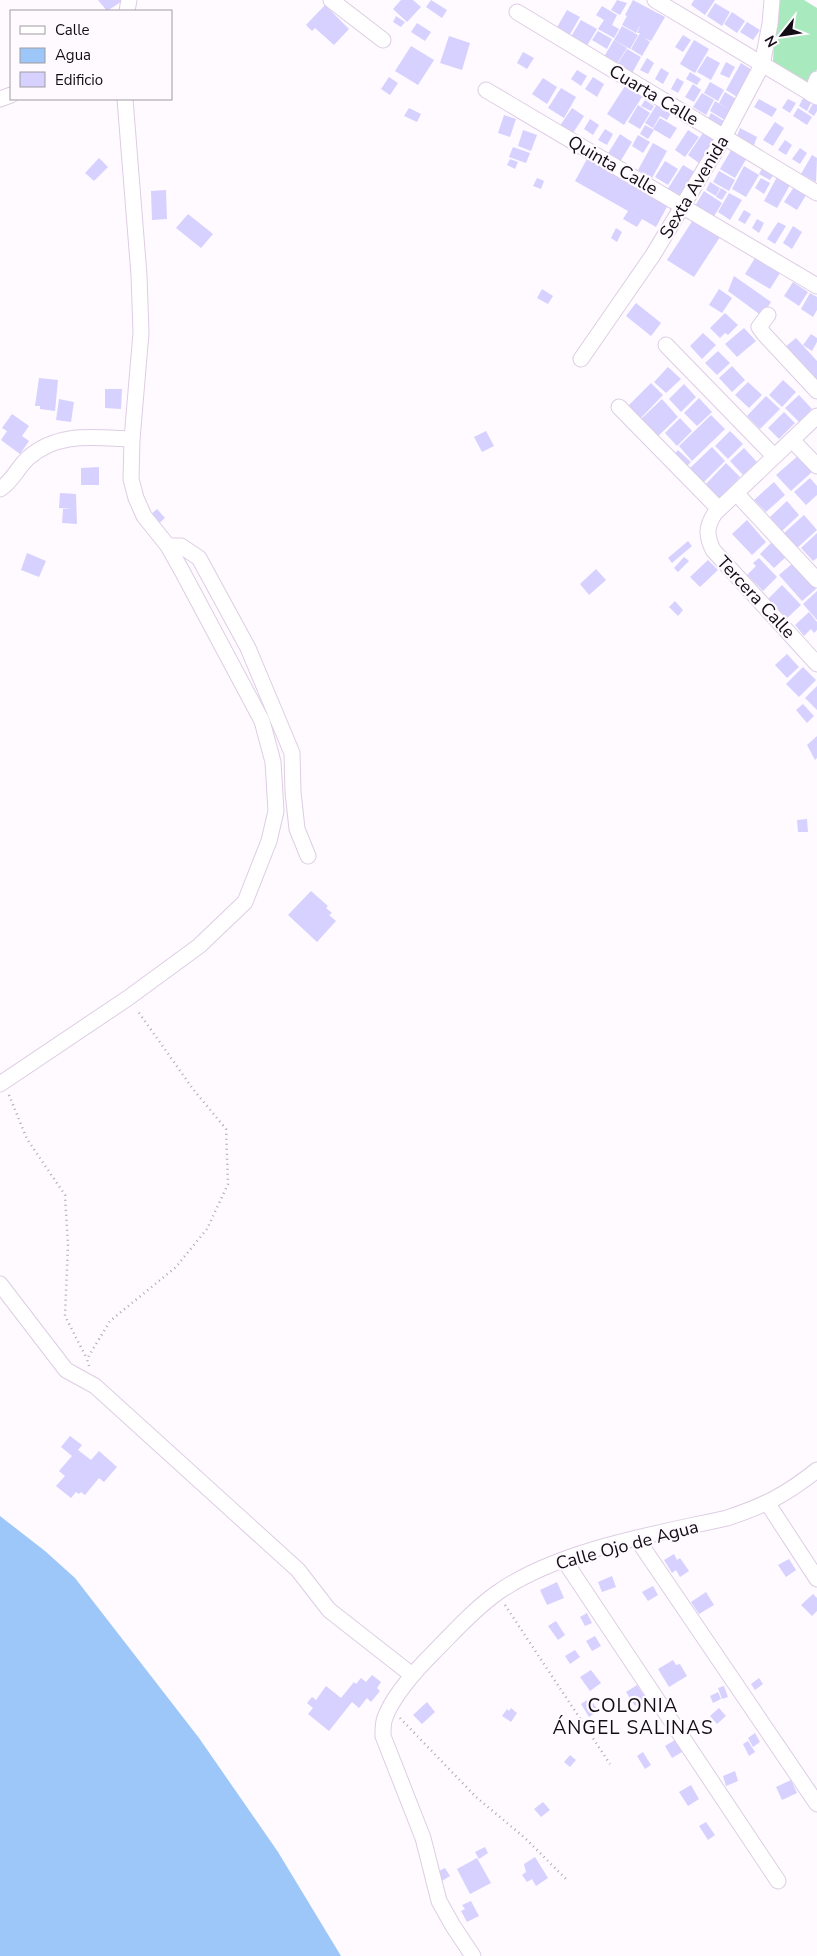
<svg xmlns="http://www.w3.org/2000/svg" width="817" height="1956" font-family="'Nunito Sans',sans-serif">
  <style>
    .green { fill: #a8eabe }
    .water { fill: #9cc7f8 }
    .building { fill: #d7d1ff }
    .lines { fill: none; stroke-linecap: round; stroke-linejoin: round }
    .minor-casing { stroke: #decde4; stroke-width: 17 }
    .path { stroke: #aea9af; stroke-width: 2.5; stroke-dasharray: 1 4; stroke-linecap: butt }
    .minor { stroke: #fff; stroke-width: 15 }
    .labels { text-anchor: middle; stroke-width: 4.5; stroke-linejoin: round; paint-order: stroke }
    .street-label { font-size: 18px; fill: #120d14; stroke: #fefaff }
    .neighbourhood-label { font-size: 19px; letter-spacing: 1px; fill: #120d14; stroke: #fefaff }
  </style>
  <rect width="100%" height="100%" fill="#fefaff"/>
  <polygon class="green" points="776,0 804,0 817,8 817,69 810,84 773,62"/>
  <polygon class="water" points="0,1516 45,1551 75,1578 199,1738 278,1852 341,1956 0,1956"/>
  <g class="building">
    <polygon points="98,0 124,0 107,11"/>
    <polygon points="401,0 413,0 421,7 407,22 393,9"/>
    <polygon points="431,0 447,10 442,18 426,7"/>
    <polygon points="617,0 627,3 620,15 611,10"/>
    <polygon points="633,0 665,17 651,41 645,38 650,42 642,56 631,49 640,33 637,33 641,24 636,33 622,25 627,16 625,15"/>
    <polygon points="694,0 715,0 705,15 691,5"/>
    <polygon points="715,3 730,12 722,26 707,16"/>
    <polygon points="325,5 349,29 334,45 315,28 312,31 306,25"/>
    <polygon points="602,6 617,15 612,25 619,29 614,38 598,29 604,20 596,15"/>
    <polygon points="567,10 580,17 569,36 556,29"/>
    <polygon points="732,12 745,21 737,33 724,24"/>
    <polygon points="396,16 405,22 401,27 393,22"/>
    <polygon points="581,20 597,29 585,49 569,40"/>
    <polygon points="747,22 760,30 753,40 740,32"/>
    <polygon points="417,23 431,32 425,41 411,32"/>
    <polygon points="622,26 638,35 630,49 614,40"/>
    <polygon points="598,31 612,39 607,49 592,40"/>
    <polygon points="683,35 691,40 683,52 675,47"/>
    <polygon points="449,36 470,43 462,70 440,63"/>
    <polygon points="614,40 627,48 615,67 602,60"/>
    <polygon points="694,40 709,49 695,73 680,64"/>
    <polygon points="411,46 434,60 418,85 395,71"/>
    <polygon points="627,49 641,57 630,77 615,68"/>
    <polygon points="523,52 534,58 527,69 517,63"/>
    <polygon points="707,56 720,63 711,80 697,72"/>
    <polygon points="647,58 654,63 648,74 640,70"/>
    <polygon points="726,62 735,67 729,78 720,74"/>
    <polygon points="741,63 757,73 742,100 726,90"/>
    <polygon points="661,68 669,73 663,84 655,79"/>
    <polygon points="577,70 587,76 581,86 571,79"/>
    <polygon points="690,72 701,79 697,85 686,79"/>
    <polygon points="389,77 398,83 390,95 381,89"/>
    <polygon points="593,77 604,84 597,97 585,89"/>
    <polygon points="543,78 557,87 547,104 532,94"/>
    <polygon points="677,78 684,82 678,93 671,89"/>
    <polygon points="710,82 724,90 718,101 704,93"/>
    <polygon points="693,84 701,90 694,102 685,97"/>
    <polygon points="625,86 642,97 624,125 607,114"/>
    <polygon points="561,88 576,97 564,118 548,108"/>
    <polygon points="725,92 741,102 728,122 710,111 715,101 728,109 719,103"/>
    <polygon points="702,93 714,100 706,115 693,107"/>
    <polygon points="805,94 813,99 807,111 799,106"/>
    <polygon points="759,99 777,109 772,117 754,107"/>
    <polygon points="788,99 796,103 790,113 782,108"/>
    <polygon points="645,100 654,106 651,111 641,106"/>
    <polygon points="815,100 817,101 817,111 814,116 808,112"/>
    <polygon points="657,104 671,113 667,120 660,116 653,128 645,123"/>
    <polygon points="638,105 650,113 640,129 628,122"/>
    <polygon points="409,108 421,114 417,122 404,116"/>
    <polygon points="572,108 584,116 571,136 559,127"/>
    <polygon points="798,108 812,117 807,125 793,116"/>
    <polygon points="711,113 727,123 723,131 707,121"/>
    <polygon points="504,115 516,119 510,137 498,133"/>
    <polygon points="660,118 677,128 670,139 653,129"/>
    <polygon points="590,119 599,125 593,135 584,129"/>
    <polygon points="775,122 784,128 773,146 763,140"/>
    <polygon points="645,125 654,130 648,139 640,134"/>
    <polygon points="740,128 757,137 753,148 736,139"/>
    <polygon points="605,129 613,134 607,145 598,140"/>
    <polygon points="523,130 537,135 531,151 518,146"/>
    <polygon points="688,130 699,137 685,157 675,150"/>
    <polygon points="705,130 720,140 703,166 688,155"/>
    <polygon points="620,134 632,142 620,162 607,155"/>
    <polygon points="638,135 650,142 643,153 632,146"/>
    <polygon points="785,140 792,145 786,155 778,150"/>
    <polygon points="653,143 667,151 652,178 638,170"/>
    <polygon points="513,147 530,153 526,163 509,157"/>
    <polygon points="733,147 748,156 735,178 720,169"/>
    <polygon points="800,148 807,153 800,164 792,159"/>
    <polygon points="812,155 817,158 816,182 801,174"/>
    <polygon points="99,158 108,167 94,181 85,173"/>
    <polygon points="510,159 518,162 515,169 507,165"/>
    <polygon points="587,159 668,205 656,227 642,219 637,227 623,219 628,211 575,181"/>
    <polygon points="665,161 678,169 668,185 655,177"/>
    <polygon points="683,165 698,174 682,200 667,190"/>
    <polygon points="744,166 759,175 746,197 732,189"/>
    <polygon points="763,167 774,174 770,180 759,174"/>
    <polygon points="719,171 735,180 729,191 713,182"/>
    <polygon points="777,177 790,185 777,208 764,201"/>
    <polygon points="537,178 544,181 541,189 533,186"/>
    <polygon points="761,178 770,183 764,194 755,188"/>
    <polygon points="710,182 720,188 716,196 706,190"/>
    <polygon points="796,184 808,192 797,210 784,202"/>
    <polygon points="721,188 727,192 722,200 716,197"/>
    <polygon points="166,190 167,219 152,220 151,191"/>
    <polygon points="704,191 722,203 713,218 695,206"/>
    <polygon points="729,193 742,200 730,220 718,212"/>
    <polygon points="744,210 751,214 745,224 738,220"/>
    <polygon points="188,214 213,234 201,248 176,228"/>
    <polygon points="757,219 764,223 759,233 752,228"/>
    <polygon points="693,220 720,237 694,277 667,260"/>
    <polygon points="778,222 786,226 775,244 767,239"/>
    <polygon points="793,226 802,232 792,249 783,243"/>
    <polygon points="616,228 622,232 617,242 611,238"/>
    <polygon points="755,258 780,273 770,289 745,274"/>
    <polygon points="734,276 771,302 762,316 728,291"/>
    <polygon points="793,282 808,292 799,306 784,296"/>
    <polygon points="542,289 553,296 548,304 537,298"/>
    <polygon points="719,289 732,298 722,313 709,305"/>
    <polygon points="810,293 817,297 817,310 813,317 801,309"/>
    <polygon points="636,303 661,323 651,336 626,316"/>
    <polygon points="725,313 738,325 728,335 725,333 720,338 710,328"/>
    <polygon points="744,328 756,341 737,357 725,344"/>
    <polygon points="703,333 716,345 702,359 690,346"/>
    <polygon points="811,334 817,338 817,342 812,351 803,345"/>
    <polygon points="796,338 817,361 817,384 784,348"/>
    <polygon points="718,351 730,363 717,375 705,363"/>
    <polygon points="732,366 745,380 732,392 719,378"/>
    <polygon points="668,367 681,379 666,393 654,382"/>
    <polygon points="39,378 58,380 55,411 40,409 40,406 35,406"/>
    <polygon points="783,380 796,392 782,407 769,395"/>
    <polygon points="748,382 762,395 749,408 735,395"/>
    <polygon points="651,383 663,395 640,419 628,406"/>
    <polygon points="684,384 696,397 681,412 669,399"/>
    <polygon points="105,389 122,389 121,409 105,408"/>
    <polygon points="799,395 812,409 799,422 785,408"/>
    <polygon points="766,396 780,409 760,429 747,416"/>
    <polygon points="699,398 712,412 697,426 684,413"/>
    <polygon points="59,399 74,402 71,422 56,420"/>
    <polygon points="662,399 678,417 655,439 639,421"/>
    <polygon points="784,412 795,423 779,439 768,428"/>
    <polygon points="12,414 29,426 22,436 29,441 20,454 1,440 7,431 2,428"/>
    <polygon points="711,415 725,429 692,461 679,446"/>
    <polygon points="680,418 692,431 677,446 665,433"/>
    <polygon points="486,431 494,446 482,452 474,437"/>
    <polygon points="730,431 743,444 728,459 715,446"/>
    <polygon points="712,447 725,461 703,483 689,469"/>
    <polygon points="744,448 757,462 743,475 730,461"/>
    <polygon points="678,450 691,462 684,469 672,457"/>
    <polygon points="799,455 813,471 791,491 776,475"/>
    <polygon points="726,463 740,477 719,499 705,485"/>
    <polygon points="99,467 99,485 81,485 81,468"/>
    <polygon points="810,478 817,486 817,495 806,505 794,492"/>
    <polygon points="774,482 785,495 766,512 754,500"/>
    <polygon points="60,493 76,494 77,524 62,523 63,509 72,509 59,508"/>
    <polygon points="787,501 799,515 782,531 770,517"/>
    <polygon points="157,509 165,518 156,526 149,516"/>
    <polygon points="804,515 817,530 796,549 783,534"/>
    <polygon points="747,520 766,542 752,555 732,534"/>
    <polygon points="817,533 817,558 813,561 801,548"/>
    <polygon points="688,541 692,546 672,563 668,558"/>
    <polygon points="772,542 787,556 774,568 760,554"/>
    <polygon points="27,553 46,561 39,577 21,570"/>
    <polygon points="684,557 689,561 678,572 674,568"/>
    <polygon points="759,558 777,577 763,591 747,575 756,566 753,563"/>
    <polygon points="708,560 718,570 700,587 690,577"/>
    <polygon points="793,563 816,589 802,601 779,575"/>
    <polygon points="596,569 606,580 589,595 580,584"/>
    <polygon points="782,585 801,605 784,621 765,602"/>
    <polygon points="817,591 817,620 803,604"/>
    <polygon points="675,601 683,610 678,616 669,607"/>
    <polygon points="809,612 817,622 817,630 814,633 811,629 804,636 795,625"/>
    <polygon points="787,654 799,667 787,678 775,665"/>
    <polygon points="803,667 816,680 799,697 786,684"/>
    <polygon points="817,686 817,710 805,698"/>
    <polygon points="803,704 814,716 807,723 796,710"/>
    <polygon points="817,736 817,758 815,760 807,745"/>
    <polygon points="807,819 808,832 798,832 797,820"/>
    <polygon points="311,891 328,906 326,908 332,913 329,915 336,921 317,942 288,915"/>
    <polygon points="70,1436 82,1445 78,1450 91,1460 99,1451 117,1467 104,1482 99,1478 85,1495 81,1492 79,1494 76,1492 71,1498 56,1486 65,1476 59,1471 72,1456 61,1447"/>
    <polygon points="674,1554 677,1560 680,1558 689,1571 680,1577 676,1570 672,1573 664,1560"/>
    <polygon points="789,1559 796,1570 786,1577 778,1565"/>
    <polygon points="612,1576 616,1587 602,1592 598,1582"/>
    <polygon points="557,1582 564,1598 547,1605 540,1590"/>
    <polygon points="653,1586 658,1595 648,1601 642,1592"/>
    <polygon points="706,1592 714,1605 699,1614 691,1602"/>
    <polygon points="813,1594 817,1598 817,1611 812,1616 801,1605"/>
    <polygon points="587,1613 592,1623 585,1626 580,1617"/>
    <polygon points="556,1621 565,1635 558,1640 548,1626"/>
    <polygon points="595,1636 601,1646 592,1651 586,1641"/>
    <polygon points="575,1650 580,1657 570,1664 565,1656"/>
    <polygon points="673,1660 676,1665 680,1664 687,1676 669,1687 658,1669"/>
    <polygon points="591,1670 601,1683 590,1691 580,1677"/>
    <polygon points="372,1675 381,1682 377,1688 380,1691 371,1702 367,1698 359,1708 352,1702 329,1731 308,1714 313,1708 307,1703 312,1697 316,1700 326,1686 341,1698 354,1682 356,1684 361,1678 366,1682"/>
    <polygon points="759,1678 763,1684 755,1690 751,1684"/>
    <polygon points="637,1685 646,1698 635,1706 626,1692"/>
    <polygon points="724,1686 728,1697 722,1699 718,1688"/>
    <polygon points="718,1692 721,1699 713,1703 710,1696"/>
    <polygon points="587,1700 589,1703 592,1701 598,1711 589,1717 581,1704"/>
    <polygon points="427,1702 435,1712 422,1724 413,1715"/>
    <polygon points="511,1708 517,1713 511,1722 502,1716 507,1709 509,1711"/>
    <polygon points="719,1708 726,1716 717,1724 710,1716"/>
    <polygon points="755,1733 760,1742 753,1747 748,1738"/>
    <polygon points="675,1740 682,1752 672,1758 665,1746"/>
    <polygon points="748,1741 755,1752 749,1756 743,1744"/>
    <polygon points="643,1752 651,1765 645,1769 637,1756"/>
    <polygon points="570,1755 576,1760 570,1767 564,1762"/>
    <polygon points="735,1771 738,1781 726,1786 723,1776"/>
    <polygon points="791,1780 797,1793 782,1800 776,1787"/>
    <polygon points="691,1785 699,1799 688,1806 679,1792"/>
    <polygon points="543,1802 550,1810 541,1817 534,1809"/>
    <polygon points="706,1822 715,1835 708,1840 699,1826"/>
    <polygon points="485,1847 488,1853 479,1859 475,1852"/>
    <polygon points="535,1857 548,1878 536,1886 532,1879 527,1882 522,1875 526,1872 524,1864"/>
    <polygon points="477,1858 491,1883 470,1894 457,1869"/>
    <polygon points="445,1868 450,1876 442,1881 437,1872"/>
    <polygon points="471,1901 479,1916 467,1922 461,1911 465,1909 462,1905"/>
  </g>
  <g class="lines">
    <defs>
      <g id="minor">
        <polyline points="331,0 383,40"/>
        <polyline points="655,0 817,97"/>
        <polyline points="127,11 129,0"/>
        <polyline points="517,12 817,193"/>
        <polyline points="486,90 817,286"/>
        <polyline points="811,94 817,79"/>
        <polyline points="0,99 11,95"/>
        <polyline points="768,315 759,327 764,334 817,391"/>
        <polyline points="666,345 774,456"/>
        <polyline points="581,359 653,255 724,137 762,65 770,24 772,0"/>
        <polyline points="619,407 719,509"/>
        <path d="M 817,416 L 715,513 C 706,527 706,535 713,550 L 817,664"/>
        <polyline points="792,440 817,466"/>
        <path d="M 0,489 C 12,482 18,467 28,458 C 59,431 95,438 132,439"/>
        <polyline points="736,493 817,580"/>
        <polyline points="168,546 181,546 199,558 248,648 292,753 293,792 297,829 308,856"/>
        <polyline points="0,1084 128,998 199,946 245,902 269,841 276,811 273,762 262,721 182,571 168,546 144,516 136,498 131,479 132,439 141,333 139,275 125,99"/>
        <polyline points="0,1284 66,1370 95,1386 298,1570 329,1610 412,1675"/>
        <polyline points="768,1504 817,1579"/>
        <polyline points="637,1539 817,1804"/>
        <polyline points="564,1560 778,1881"/>
        <path d="M 473,1956 L 453,1926 L 439,1901 L 423,1838 L 383,1736 C 383,1731 383,1725 384,1721 C 390,1699 417,1669 433,1653 C 453,1633 473,1610 497,1593 C 558,1550 655,1534 727,1518 C 764,1506 787,1494 817,1470"/>
      </g>
    </defs>
    <use href="#minor" class="minor-casing"/>
    <g class="path">
      <polyline points="9,1095 27,1139 65,1195 68,1245 65,1316 87,1359"/>
      <polyline points="89,1366 87,1359 110,1321 176,1267 207,1229 228,1184 226,1129 193,1089 137,1010"/>
      <polyline points="505,1605 610,1764"/>
      <polyline points="400,1718 476,1797 525,1838 568,1881"/>
    </g>
    <use href="#minor" class="minor"/>
  </g>
  <g class="labels">
    <g class="street-label">
      <text transform="translate(654 95) rotate(31)" y="6">Cuarta Calle</text>
      <text transform="translate(613 165) rotate(30)" y="6">Quinta Calle</text>
      <text transform="translate(694 187) rotate(-59)" y="6">Sexta Avenida</text>
      <text transform="translate(756 597) rotate(47)" y="6">Tercera Calle</text>
      <text transform="translate(627 1545) rotate(-15)" y="6">Calle Ojo de Agua</text>
    </g>
    <g class="neighbourhood-label">
      <text x="633" y="1712">COLONIA<tspan x="633" dy="22">ÁNGEL SALINAS</tspan></text>
    </g>
  </g>
  <rect x="10" y="10" width="162" height="90" fill="#fefaff" stroke="#a09ba1"/>
  <rect x="20" y="26" width="25" height="8" fill="#ffffff" stroke="#a09ba1"/>
  <text x="55" y="35" font-size="15" fill="#120d14">Calle</text>
  <rect x="20" y="48" width="25" height="15" fill="#9cc7f8" stroke="#a09ba1"/>
  <text x="55" y="60" font-size="15" fill="#120d14">Agua</text>
  <rect x="20" y="72" width="25" height="15" fill="#d7d1ff" stroke="#a09ba1"/>
  <text x="55" y="85" font-size="15" fill="#120d14">Edificio</text>
  <g transform="translate(782 35) rotate(240)" stroke="#fefaff" stroke-width="4" paint-order="stroke">
  <path d="M0-4L9 19L0 12L-9 19Z" fill="#120d14"/>
  <text y="-8" font-size="14" font-weight="bold" text-anchor="middle" fill="#120d14">N</text>
  </g>
</svg>
